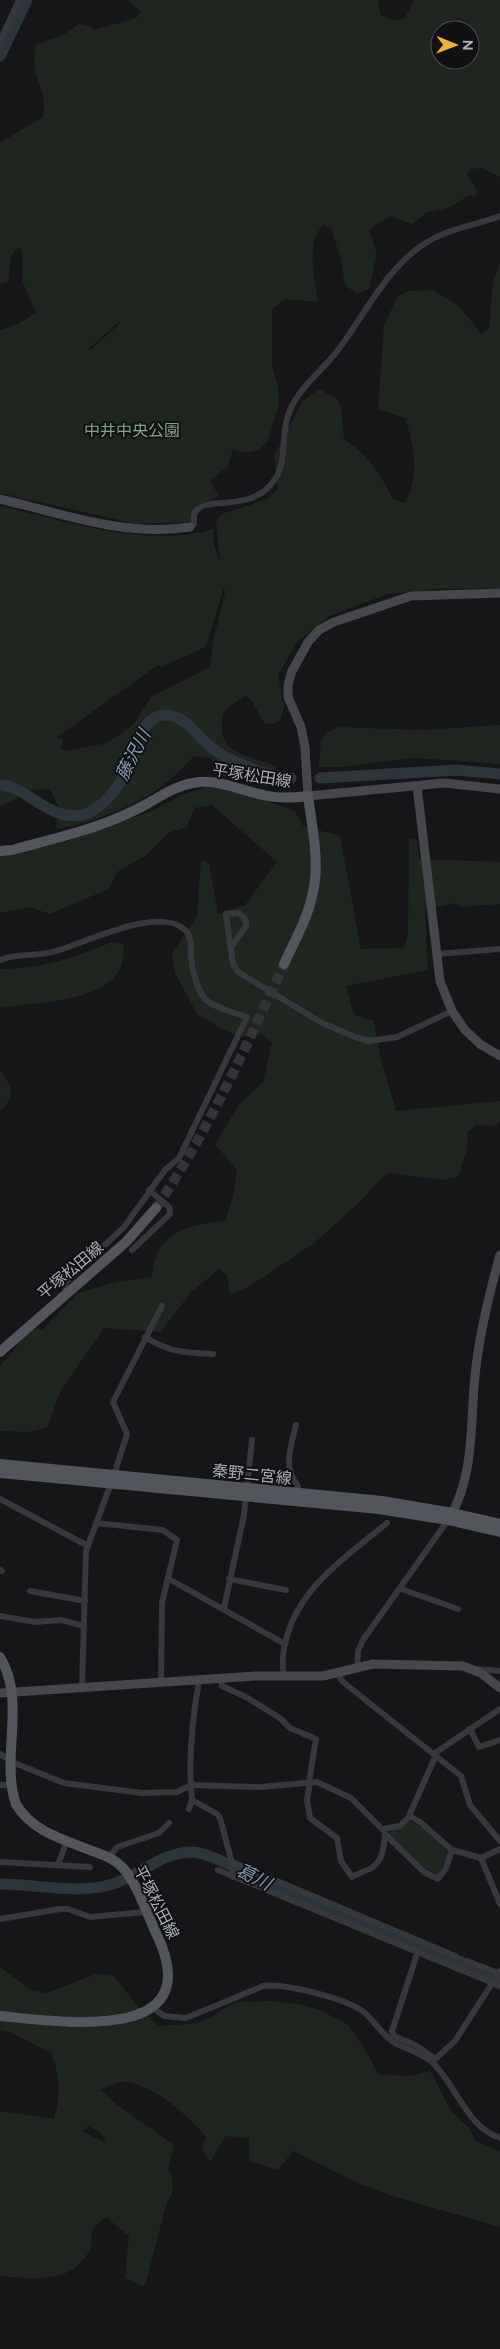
<svg xmlns="http://www.w3.org/2000/svg" width="500" height="2349" font-family="Raleway,'Noto Sans JP',sans-serif">
  <style>
    .green { fill: #1e261f; fill-rule: evenodd }
    .lines { fill: none; stroke-linecap: round; stroke-linejoin: round }
    .river { stroke: #2c353c; stroke-width: 11 }
    .primary-tunnel { stroke: #333438; stroke-width: 10; stroke-dasharray: 10 5; stroke-linecap: butt }
    .street { stroke: #37383d; stroke-width: 6 }
    .secondary { stroke: #45474d; stroke-width: 9 }
    .primary { stroke: #53555c; stroke-width: 10 }
    .labels { text-anchor: middle; stroke-width: 4; stroke-linejoin: round; paint-order: stroke }
    .park-label { font-size: 16px; fill: #7fa381; stroke: #111113 }
    .street-label { font-size: 16px; fill: #a8adb8; stroke: #111113 }
    .water-label { font-size: 18px; font-style: italic; fill: #7f9bb3; stroke: #111113 }
  </style>
  <rect width="100%" height="100%" fill="#161618"/>
  <g class="green">
    <path d="M 126,0 L 378,0 L 381,16 L 395,20 L 405,18 L 414,0 L 500,0 L 500,177 L 482,168 L 470,169 L 467,175 L 475,186 L 477,195 L 468,196 L 450,207 L 426,213 L 412,224 L 390,216 L 369,230 L 377,254 L 369,289 L 357,294 L 345,285 L 341,260 L 331,228 L 323,225 C 305,246 315,276 318,302 L 285,299 L 272,309 L 272,365 L 278,387 L 279,404 L 268,441 L 258,450 L 245,453 L 233,449 L 228,466 L 210,481 L 219,496 L 197,505 L 190,522 L 136,524 L 0,493 L 0,330 L 18,324 L 36,312 L 23,283 L 22,250 L 17,247 L 11,256 L 8,282 L 0,284 L 0,143 L 43,117 C 48,93 35,84 34,61 C 34,56 36,50 36,45 L 66,33 L 79,24 L 89,26 L 94,30 L 136,18 L 141,11 ZM 440,30 L 470,30 L 470,60 L 440,60 ZM 119,322 L 121,322 L 92,349 L 87,350 Z"/>
    <path d="M 500,262 L 500,588 L 437,589 L 388,594 L 329,616 L 297,642 L 278,676 L 284,707 L 280,721 L 273,724 L 264,723 L 252,701 L 246,695 L 224,711 C 213,756 245,752 276,767 L 279,785 L 268,787 L 221,775 L 210,758 L 194,756 C 162,792 129,810 82,823 C 74,825 65,828 56,828 L 58,806 L 50,789 L 31,790 L 0,807 L 0,506 C 69,521 143,549 214,529 L 213,541 L 220,563 L 216,522 L 222,514 L 265,500 L 278,489 L 274,456 L 302,402 L 319,389 L 337,399 L 341,407 L 344,439 C 369,456 379,472 393,499 L 405,503 C 420,475 414,446 405,418 L 378,409 L 384,326 L 397,297 L 408,291 L 433,290 L 460,307 L 481,334 L 489,328 L 493,282 ZM 224,587 L 225,593 L 213,641 L 210,667 L 151,697 L 133,725 L 107,743 L 66,751 L 61,749 L 63,740 L 57,737 L 158,665 L 161,667 L 206,647 Z"/>
    <polygon points="500,725 500,764 414,758 341,767 319,767 321,741 326,733 340,727 423,730"/>
    <path d="M 212,785 L 294,810 L 303,826 L 340,836 L 361,949 L 404,948 L 408,934 L 409,838 L 417,840 L 419,859 L 500,862 L 500,904 L 460,907 L 457,903 L 425,910 L 428,970 L 346,986 L 354,1015 L 374,1021 L 380,1055 L 396,1111 L 500,1101 L 500,1120 L 495,1126 L 476,1125 L 468,1132 L 467,1150 L 458,1177 L 442,1180 L 390,1173 L 381,1178 L 361,1201 L 313,1244 L 250,1286 L 230,1295 L 227,1275 L 219,1269 L 191,1292 L 161,1332 L 104,1328 L 60,1392 L 47,1428 L 28,1432 L 0,1431 L 0,1366 L 31,1329 L 43,1329 L 78,1293 L 116,1282 L 152,1277 C 155,1232 186,1225 225,1221 L 233,1196 L 237,1171 L 215,1144 L 239,1105 L 263,1082 L 272,1043 L 262,1034 L 244,1037 L 228,1032 L 197,1014 L 175,973 L 172,954 L 197,916 L 201,860 L 209,863 L 218,914 L 245,905 L 277,862 L 212,805 L 194,808 L 187,827 L 168,833 L 145,856 L 117,872 L 109,889 L 49,914 L 31,907 L 0,913 L 0,856 L 64,842 L 154,810 L 181,795 Z"/>
    <path d="M 111,942 L 123,944 C 132,1004 39,1001 0,1008 L 0,969 C 40,969 75,958 111,942 Z"/>
    <path d="M 0,1069 C 12,1089 17,1093 0,1112 Z"/>
    <polygon points="409,1820 427,1831 447,1850 449,1854 438,1875 426,1869 389,1835 390,1831 405,1826"/>
    <path d="M 0,1967 L 31,1990 L 47,1993 L 96,1974 L 114,1976 L 134,2002 L 159,2026 L 200,2023 L 236,2002 L 271,2001 L 297,2004 L 318,2009 L 347,2024 L 368,2054 L 378,2074 L 410,2076 L 429,2071 L 432,2074 L 451,2111 L 470,2129 L 475,2141 L 500,2152 L 500,2227 L 389,2195 L 360,2184 L 293,2151 L 278,2170 L 249,2161 L 249,2138 L 226,2136 L 210,2162 L 202,2148 L 206,2137 C 187,2115 153,2083 123,2082 C 116,2082 107,2087 101,2090 L 116,2104 L 174,2145 L 168,2169 C 174,2179 175,2193 167,2202 L 146,2282 L 142,2286 L 125,2278 L 129,2236 L 106,2217 L 92,2230 L 91,2249 C 87,2255 81,2263 75,2268 C 55,2282 23,2278 0,2276 L 0,2111 L 54,2119 C 61,2096 60,2075 51,2053 L 10,2032 L 0,2030 ZM 88,2126 L 101,2133 L 106,2143 L 82,2131 Z"/>
  </g>
  <g class="lines">
    <g class="river">
      <polyline points="0,56 27,0"/>
      <polyline points="320,778 457,770 500,774"/>
      <path d="M 0,785 C 28,786 48,821 81,815 C 103,811 121,784 130,765 C 138,748 141,716 165,715 C 186,714 199,740 216,751 C 236,764 267,776 291,778"/>
      <path d="M 0,1884 C 36,1884 78,1895 113,1884 C 141,1875 161,1852 193,1852 C 214,1853 263,1884 286,1893 C 357,1922 433,1945 500,1981"/>
    </g>
    <path class="primary-tunnel" d="M 156,1208 C 208,1132 246,1047 284,964"/>
    <g class="street">
      <polyline points="0,41 19,0"/>
      <path d="M 190,527 L 194,524 C 194,519 193,513 197,510 C 210,495 255,515 277,476 C 287,458 280,429 292,406 C 302,386 321,371 335,354 C 364,317 387,265 429,241 C 451,228 476,225 500,216"/>
      <polyline points="231,948 246,926 246,920 239,913 226,914 233,964 238,972 322,1023 355,1037 369,1041 397,1037 452,1011"/>
      <polyline points="436,954 500,949"/>
      <path d="M 0,960 C 18,952 38,957 56,951 C 85,943 161,904 186,931 C 191,936 191,945 191,952 C 191,965 196,989 205,999 C 215,1008 235,1013 247,1017 L 179,1158 L 165,1170 L 124,1227 L 64,1284 L 68,1292"/>
      <polyline points="132,1250 170,1214 169,1207 149,1190"/>
      <path d="M 145,1337 C 171,1353 183,1352 213,1354"/>
      <path d="M 296,1425 C 291,1446 282,1468 298,1486 L 298,1493"/>
      <polyline points="0,1499 88,1546"/>
      <polyline points="96,1523 163,1530 177,1540 162,1603 161,1683"/>
      <polyline points="0,1570 2,1571"/>
      <polyline points="169,1579 285,1644"/>
      <polyline points="229,1579 286,1590"/>
      <polyline points="401,1589 458,1609"/>
      <polyline points="30,1591 85,1601"/>
      <polyline points="224,1608 244,1515 252,1440"/>
      <polyline points="0,1616 35,1622 61,1620 84,1626"/>
      <polyline points="357,1668 358,1651 363,1640 448,1520"/>
      <polyline points="476,1669 500,1671"/>
      <polyline points="337,1673 343,1682 461,1776 470,1805 500,1841"/>
      <path d="M 283,1675 C 283,1665 282,1654 285,1644 C 297,1588 346,1557 387,1523"/>
      <polyline points="221,1679 222,1686 246,1697 280,1718 290,1728 316,1739 309,1782"/>
      <path d="M 199,1681 C 192,1720 188,1761 192,1800 L 217,1814 L 220,1818 L 232,1863 L 233,1877"/>
      <polyline points="82,1688 86,1551 114,1475 127,1434 113,1402 162,1306"/>
      <polyline points="470,1729 479,1747 500,1740"/>
      <polyline points="435,1753 500,1709"/>
      <polyline points="0,1754 12,1762 64,1783 142,1793 177,1792 191,1785 260,1787 317,1782 351,1798 382,1829 400,1826 410,1816 420,1822 452,1850 481,1858 500,1849"/>
      <path d="M 310,1782 L 307,1800 L 310,1818 L 337,1838 L 341,1861 L 352,1877 C 358,1873 370,1870 373,1867 C 385,1857 384,1844 385,1830"/>
      <polyline points="0,1785 9,1785"/>
      <polyline points="189,1809 192,1800"/>
      <polyline points="409,1816 436,1755"/>
      <polyline points="385,1834 424,1872 438,1879 446,1868 452,1850"/>
      <polyline points="109,1857 117,1847 159,1833 169,1823"/>
      <polyline points="481,1858 500,1904"/>
      <polyline points="0,1862 90,1867"/>
      <polyline points="232,1862 455,1956"/>
      <polyline points="58,1865 67,1840"/>
      <polyline points="218,1870 500,1986"/>
      <polyline points="0,1919 60,1909 68,1909 90,1917 146,1912"/>
      <polyline points="418,1951 392,2031 394,2036 417,2046 435,2059"/>
      <polyline points="467,1961 498,1973"/>
      <path d="M 152,2007 L 164,2016 L 186,2018 L 263,1986 C 284,1983 349,1999 365,2013 C 375,2022 383,2036 395,2043 C 406,2049 422,2053 432,2062 C 456,2085 467,2127 500,2138"/>
      <polyline points="433,2061 455,2041 500,1971"/>
    </g>
    <g class="secondary">
      <path d="M 0,499 C 63,514 125,537 190,527"/>
      <polyline points="500,593 411,596 334,622 319,630 308,642 291,673 288,686 288,697 301,727 305,747 308,796 444,783 500,789"/>
      <polyline points="417,786 440,981 452,1011 465,1030 480,1044 500,1056"/>
      <path d="M 449,1519 C 475,1475 470,1424 475,1376 C 479,1336 489,1294 500,1255"/>
      <polyline points="0,1693 256,1676 323,1676 373,1664 463,1666 481,1673 500,1688"/>
    </g>
    <g class="primary">
      <path d="M 0,851 L 12,850 C 52,839 94,830 131,812 C 152,803 170,787 193,783 C 217,778 239,790 263,795 C 278,799 293,798 308,796 C 312,827 320,862 313,892 C 308,918 295,940 284,964"/>
      <polyline points="0,1352 126,1242 156,1208"/>
      <polyline points="0,1464 382,1501 453,1513 500,1524"/>
      <polyline points="0,1473 379,1509 448,1520 500,1532"/>
      <path d="M 0,1657 C 27,1701 0,1759 16,1804 C 33,1833 66,1840 95,1852 C 104,1855 114,1859 121,1866 C 136,1880 147,1914 156,1933 C 211,2045 63,2022 0,2016"/>
    </g>
  </g>
  <g class="labels">
    <g class="park-label">
      <text x="132" y="436">中井中央公園</text>
    </g>
    <g class="street-label">
      <text transform="translate(252 775) rotate(9)" y="6">平塚松田線</text>
      <text transform="translate(70 1270) rotate(-40)" y="6">平塚松田線</text>
      <text transform="translate(252 1474) rotate(6)" y="6">秦野二宮線</text>
      <text transform="translate(157 1902) rotate(63)" y="6">平塚松田線</text>
    </g>
    <g class="water-label">
      <text transform="translate(133 755) rotate(-63)" y="6">藤沢川</text>
      <text transform="translate(254 1877) rotate(27)" y="6">葛川</text>
    </g>
  </g>
  <g transform="translate(455 45) rotate(91)"><circle r="24" fill="#111113" stroke="#4d4f55"/>
  <path d="M0-4L9 19L0 12L-9 19Z" fill="#f2b134"/>
  <text y="-8" font-size="14" font-weight="bold" text-anchor="middle" fill="#a8adb8">N</text>
  </g>
</svg>
